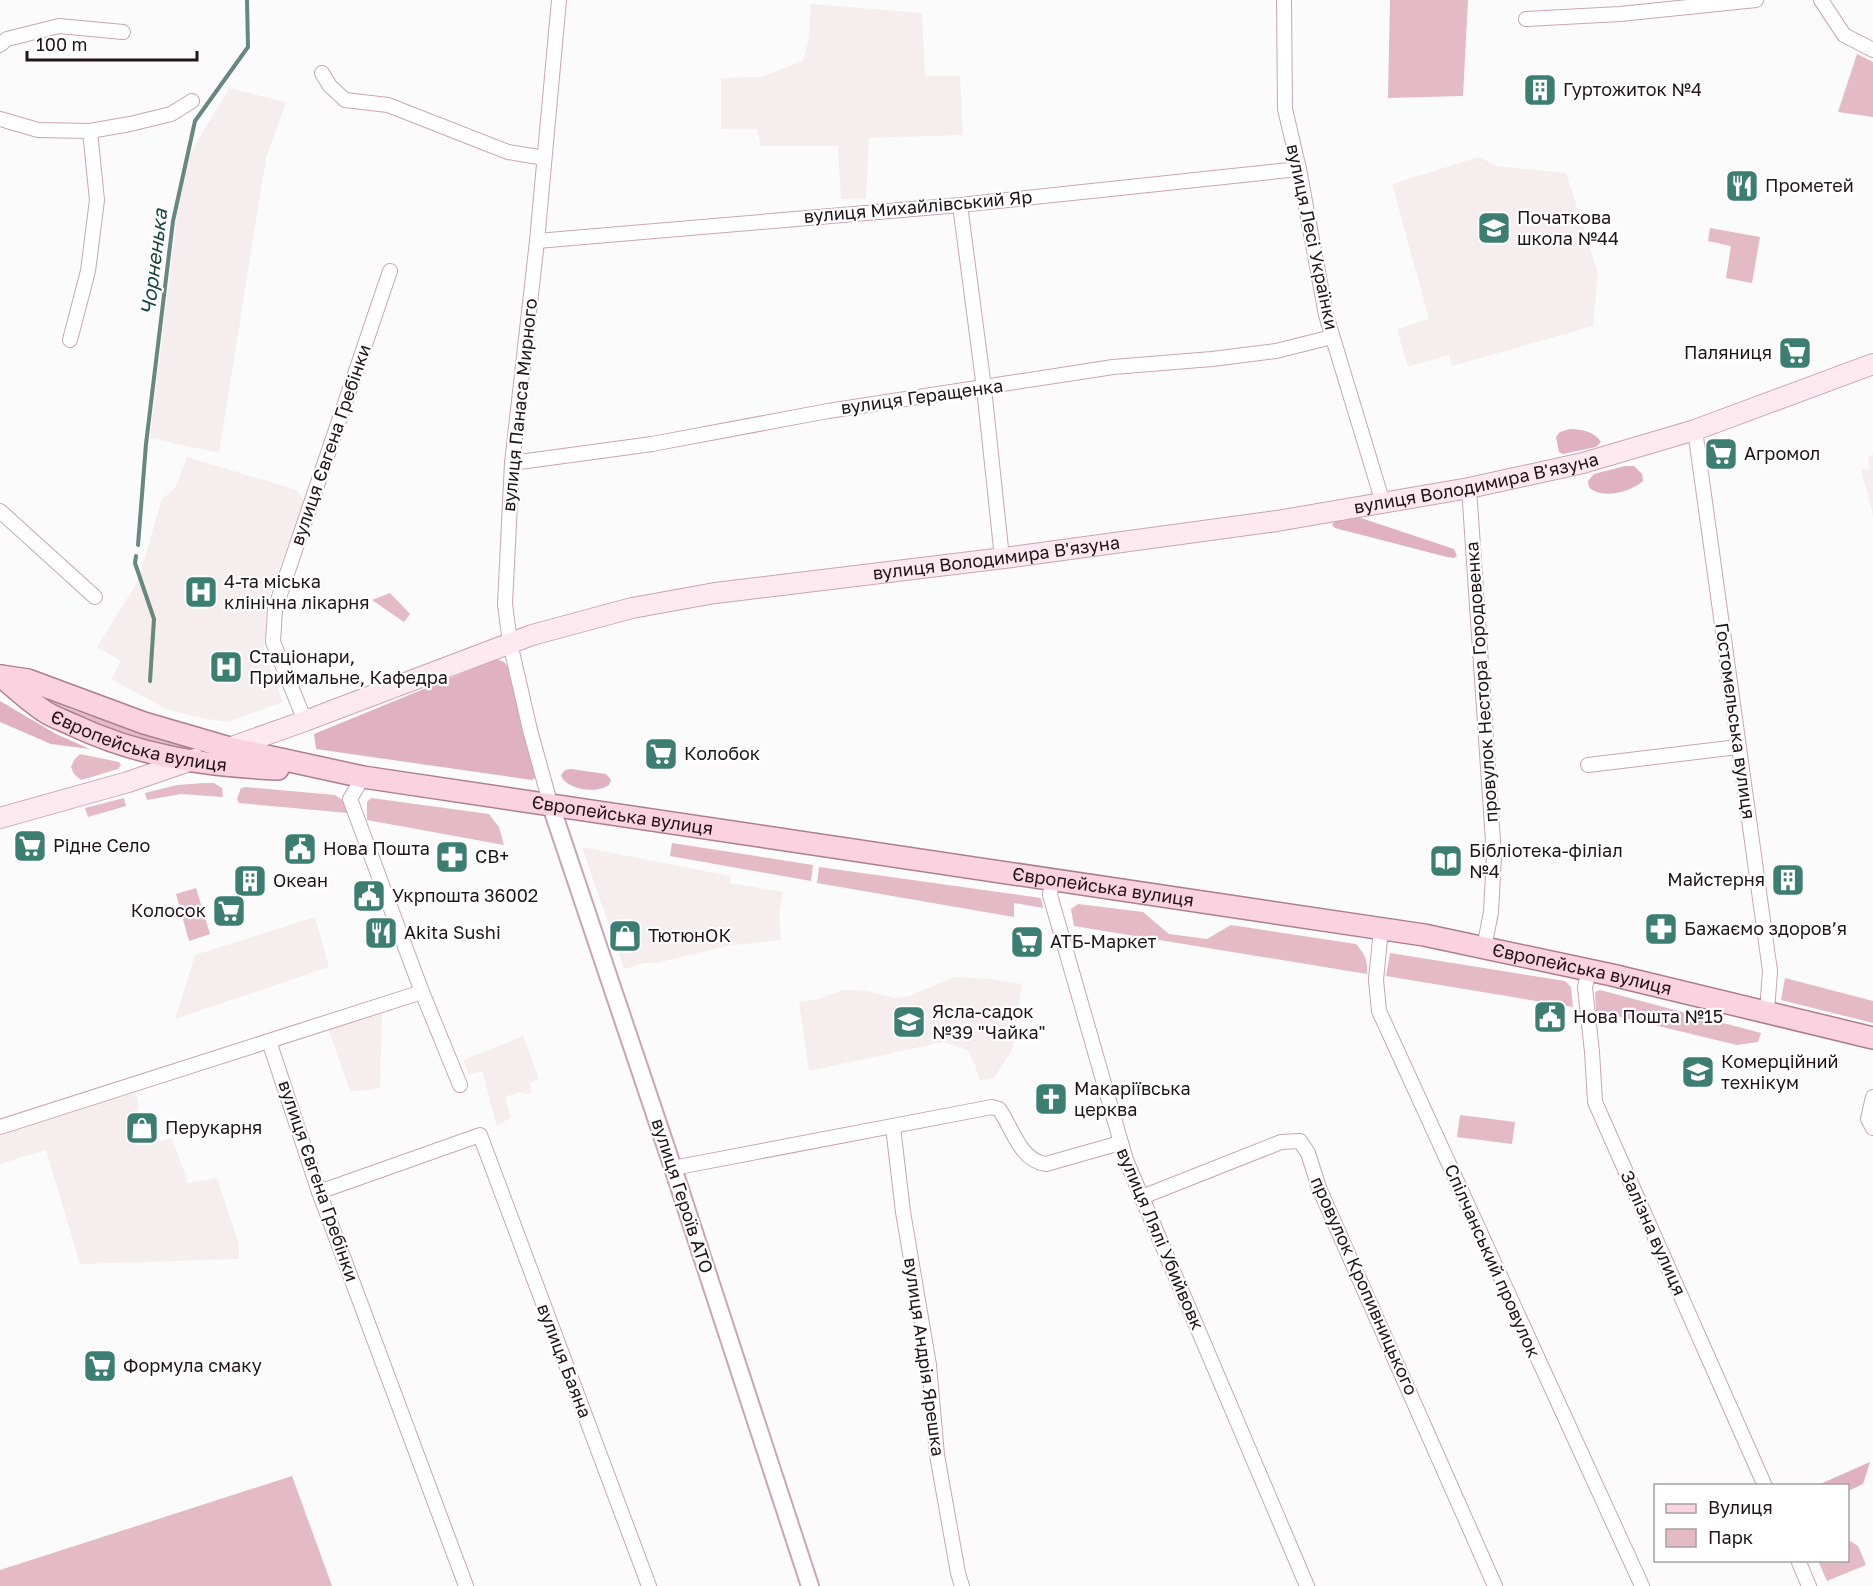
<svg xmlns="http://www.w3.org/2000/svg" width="1873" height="1586" font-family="'Golos Text',sans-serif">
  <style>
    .built { fill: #f6edef }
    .green { fill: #e4bac6 }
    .forest { fill: #e0b1c0 }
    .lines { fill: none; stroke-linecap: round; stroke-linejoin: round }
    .stream { stroke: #67877f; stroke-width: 4 }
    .minor-casing { stroke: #cba5b0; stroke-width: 16 }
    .tertiary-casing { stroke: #cba5b0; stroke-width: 20 }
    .secondary-casing { stroke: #cba5b0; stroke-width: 22 }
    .primary-casing { stroke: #ad7e8d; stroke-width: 24 }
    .minor { stroke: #fff; stroke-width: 14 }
    .tertiary { stroke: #fff; stroke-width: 16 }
    .secondary { stroke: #fde9ef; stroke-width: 20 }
    .primary { stroke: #fbd3e0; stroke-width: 21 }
    .labels { text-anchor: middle; stroke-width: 4.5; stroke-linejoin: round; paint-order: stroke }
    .poi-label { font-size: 18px; fill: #221519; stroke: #fff; text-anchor: start }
    .street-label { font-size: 18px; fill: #221519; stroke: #fff }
    .water-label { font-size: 20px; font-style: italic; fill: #19473e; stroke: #fff }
  </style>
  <rect width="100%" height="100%" fill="#fbfbfb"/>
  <g class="built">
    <polygon points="811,4 922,13 925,76 960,76 963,135 869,138 866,199 841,199 838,146 761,146 757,129 721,129 721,78 761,77 803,61 808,43"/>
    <polygon points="229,88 286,102 266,158 219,453 150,438 183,166"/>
    <polygon points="1479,157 1497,166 1566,173 1598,273 1593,326 1452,366 1449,355 1408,367 1397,329 1429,319 1392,184"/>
    <polygon points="1873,455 1873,515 1861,469 1869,469 1868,457"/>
    <polygon points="187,457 297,490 304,500 267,603 264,650 283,702 228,722 201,718 166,709 111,679 121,661 97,647 138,581 162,499 175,488"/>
    <polygon points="582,847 730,876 730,883 783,892 779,914 781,940 726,946 657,963 644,963 624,969"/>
    <polygon points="315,917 329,967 175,1019 195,955"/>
    <polygon points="954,977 991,979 1022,984 1012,1050 994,1078 980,1081 975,1065 967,1050 943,1042 809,1071 799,1002 818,999 843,990 862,990 895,998 910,996"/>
    <polygon points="380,1009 382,1016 380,1088 370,1090 350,1091 328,1028"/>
    <polygon points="523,1036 539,1079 530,1083 532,1092 526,1094 521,1092 505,1097 511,1117 497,1127 482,1071 469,1075 463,1060"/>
    <polygon points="136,1092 139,1108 137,1109 148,1145 172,1138 188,1183 217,1178 239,1244 239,1259 80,1264 46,1150 0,1164 0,1133"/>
  </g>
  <g class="green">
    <polygon points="1390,0 1468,0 1463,96 1388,98"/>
    <polygon points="1857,54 1873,62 1873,117 1838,112"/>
    <polygon points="1710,228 1760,237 1752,283 1726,278 1731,246 1708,241"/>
    <polygon points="390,593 410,614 404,622 372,600"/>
    <path d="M 20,688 L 73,710 L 202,752 C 139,745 74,723 20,688 Z"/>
    <polygon points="80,754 119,762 121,765 118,769 81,780 74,774 71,767 74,760"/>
    <polygon points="203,783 214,783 222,788 223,797 181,794 147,800 145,793 177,785"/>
    <polygon points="246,787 335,795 344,801 348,813 239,803 237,799 241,788"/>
    <polygon points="124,798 126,806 88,817 85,808"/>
    <polygon points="371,798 489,814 499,827 504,845 367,820 367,802"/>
    <polygon points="672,843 813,865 811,881 670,856"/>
    <polygon points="819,867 1041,898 1043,908 1014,903 1014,917 817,883"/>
    <polygon points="196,888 210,934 189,941 176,894"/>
    <path d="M 1078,904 L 1143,912 L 1169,934 L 1207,939 L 1231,925 L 1356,944 C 1365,954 1368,961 1367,974 L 1074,926 L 1071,909 Z"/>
    <polygon points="1390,953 1565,981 1571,987 1573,1007 1386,976"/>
    <polygon points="1785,978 1873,1001 1873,1023 1781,1000"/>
    <polygon points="1600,990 1761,1033 1758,1042 1737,1045 1596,1011 1595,992"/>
    <polygon points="1460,1115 1515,1122 1512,1144 1457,1137"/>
    <polygon points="292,1476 332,1586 0,1586 0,1570"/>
    <polygon points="1850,1541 1858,1546 1866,1565 1827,1581 1818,1561 1848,1560 1848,1542"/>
  </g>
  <g class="forest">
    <path d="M 1570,429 C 1582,429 1595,432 1601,442 L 1596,447 L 1563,454 L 1559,452 L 1556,437 L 1560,432 Z"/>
    <path d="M 1625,466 L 1634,466 L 1642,474 L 1643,481 C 1631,492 1601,500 1589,487 L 1588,481 L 1594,474 Z"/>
    <polygon points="1353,517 1361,518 1454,549 1457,556 1454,558 1447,557 1335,528 1332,525 1335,520"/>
    <polygon points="497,659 504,662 509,668 536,777 532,780 316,749 314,734"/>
    <polygon points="0,701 56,734 90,749 51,744 0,722"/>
    <path d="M 571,769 L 606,774 L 611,780 L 609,785 C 597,794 566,790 561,775 L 565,770 Z"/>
    <polygon points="1870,1462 1863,1484 1848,1491 1848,1486 1818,1485"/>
  </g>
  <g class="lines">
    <g class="stream">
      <polyline points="138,545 146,444 173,221 195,121 248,47 247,0"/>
      <polyline points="136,556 135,563 154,619 150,681"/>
    </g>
    <defs>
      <g id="minor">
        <polyline points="1284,0 1285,109 1299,169 1326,315 1383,503"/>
        <polyline points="1821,0 1844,35 1873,50"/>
        <polyline points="1526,19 1620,14 1756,0"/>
        <polyline points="0,45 7,39 59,26 123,32"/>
        <polyline points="322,73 330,86 345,100 388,105 508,152 544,158"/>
        <polyline points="0,119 38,130 90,131 130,124 171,114 192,101"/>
        <polyline points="960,205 984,388 1002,558"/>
        <polyline points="537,241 960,205 1299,169"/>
        <polyline points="70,340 88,271 97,200 90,131"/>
        <polyline points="1695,430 1770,971 1767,1012"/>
        <polyline points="512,463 652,444 828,411 1113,367 1212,359 1276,351 1332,337"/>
        <polyline points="1469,488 1494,856 1491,912 1484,948"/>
        <polyline points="0,511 95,597"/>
        <polyline points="305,721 273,642 275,609 390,271"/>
        <polyline points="1588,765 1738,747"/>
        <polyline points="363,777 350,799 422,992 460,1085"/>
        <polyline points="551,806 530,730 510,643 505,604 512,463 537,241 559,0"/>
        <polyline points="1052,879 1050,895 1126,1160 1307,1586"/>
        <polyline points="1381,929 1376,980 1379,1011 1642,1586"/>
        <polyline points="1589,971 1585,987 1592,1052 1595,1102 1765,1486"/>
        <polyline points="269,1041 319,1192 466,1586"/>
        <polyline points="1873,1097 1868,1119 1873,1128"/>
        <polyline points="0,1127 422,992"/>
        <polyline points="893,1127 903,1212 929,1365 937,1455 958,1573 962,1586"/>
        <path d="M 673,1168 L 992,1107 L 999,1109 C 1012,1127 1020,1161 1046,1164 L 1120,1143"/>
        <polyline points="319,1192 480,1135 649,1586"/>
        <polyline points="1142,1197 1281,1142 1300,1141 1308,1153 1319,1188 1495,1586"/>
        <polyline points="1798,1560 1809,1586"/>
      </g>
      <polyline id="tertiary" points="551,806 673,1168 810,1586"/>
      <g id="secondary">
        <path id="s1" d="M 223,750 L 305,721 L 532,635 L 632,608 L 715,593 L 1012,557 L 1277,521 L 1469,488 L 1583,463 L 1695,430 L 1873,364"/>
        <polyline points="0,818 128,782 195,759"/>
      </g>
      <g id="primary">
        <path id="s2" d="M 1,676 L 28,680 L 144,723 L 230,748 L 363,777 L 1424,935 L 1612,975 L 1873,1038"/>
        <path id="s3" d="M 1,676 C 15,688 29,701 44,711 C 52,717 63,720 73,725 C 138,756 206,766 278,769"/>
      </g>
    </defs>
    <use href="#minor" class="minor-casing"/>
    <use href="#tertiary" class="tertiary-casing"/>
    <use href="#secondary" class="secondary-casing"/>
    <use href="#primary" class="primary-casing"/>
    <use href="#minor" class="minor"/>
    <use href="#tertiary" class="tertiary"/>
    <use href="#secondary" class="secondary"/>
    <use href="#primary" class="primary"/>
  </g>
  <defs>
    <symbol id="building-square" viewBox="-11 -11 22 22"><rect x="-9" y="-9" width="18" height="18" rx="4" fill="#3c7e71" stroke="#fff"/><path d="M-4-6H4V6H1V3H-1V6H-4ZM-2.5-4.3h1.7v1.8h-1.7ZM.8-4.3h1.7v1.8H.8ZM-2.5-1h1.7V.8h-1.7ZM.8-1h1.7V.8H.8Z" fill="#fff"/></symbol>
    <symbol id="restaurant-square" viewBox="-11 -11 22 22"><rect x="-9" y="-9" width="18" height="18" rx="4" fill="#3c7e71" stroke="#fff"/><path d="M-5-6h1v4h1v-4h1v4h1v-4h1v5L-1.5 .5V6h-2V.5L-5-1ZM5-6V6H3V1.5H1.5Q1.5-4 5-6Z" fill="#fff"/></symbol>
    <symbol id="school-square" viewBox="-11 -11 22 22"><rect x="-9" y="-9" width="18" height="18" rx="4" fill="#3c7e71" stroke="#fff"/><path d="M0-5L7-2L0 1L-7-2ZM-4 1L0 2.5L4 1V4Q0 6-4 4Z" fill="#fff"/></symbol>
    <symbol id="supermarket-square" viewBox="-11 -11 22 22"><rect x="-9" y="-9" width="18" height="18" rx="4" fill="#3c7e71" stroke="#fff"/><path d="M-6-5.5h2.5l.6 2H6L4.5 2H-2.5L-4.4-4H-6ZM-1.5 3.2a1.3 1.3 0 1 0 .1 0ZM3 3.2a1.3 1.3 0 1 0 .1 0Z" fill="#fff"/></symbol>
    <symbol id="hospital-square" viewBox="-11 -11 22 22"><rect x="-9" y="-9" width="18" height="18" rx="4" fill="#3c7e71" stroke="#fff"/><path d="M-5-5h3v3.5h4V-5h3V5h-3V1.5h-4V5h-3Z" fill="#fff"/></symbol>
    <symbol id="civic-square" viewBox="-11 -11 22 22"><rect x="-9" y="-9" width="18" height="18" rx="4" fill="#3c7e71" stroke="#fff"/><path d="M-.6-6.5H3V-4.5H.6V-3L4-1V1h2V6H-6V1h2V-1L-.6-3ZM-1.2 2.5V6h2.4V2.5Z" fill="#fff"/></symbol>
    <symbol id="pharmacy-square" viewBox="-11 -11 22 22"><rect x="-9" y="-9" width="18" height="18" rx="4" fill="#3c7e71" stroke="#fff"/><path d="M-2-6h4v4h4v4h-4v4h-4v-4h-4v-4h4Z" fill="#fff"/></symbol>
    <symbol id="library-square" viewBox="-11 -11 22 22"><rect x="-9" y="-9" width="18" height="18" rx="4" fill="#3c7e71" stroke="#fff"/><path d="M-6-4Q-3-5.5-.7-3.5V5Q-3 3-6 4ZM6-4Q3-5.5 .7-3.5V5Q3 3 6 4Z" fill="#fff"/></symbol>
    <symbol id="shop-square" viewBox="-11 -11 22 22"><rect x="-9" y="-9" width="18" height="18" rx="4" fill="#3c7e71" stroke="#fff"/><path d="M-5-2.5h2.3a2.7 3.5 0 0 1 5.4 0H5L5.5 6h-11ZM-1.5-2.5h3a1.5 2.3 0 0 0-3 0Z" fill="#fff"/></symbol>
    <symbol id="university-square" viewBox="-11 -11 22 22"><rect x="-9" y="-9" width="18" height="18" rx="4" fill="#3c7e71" stroke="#fff"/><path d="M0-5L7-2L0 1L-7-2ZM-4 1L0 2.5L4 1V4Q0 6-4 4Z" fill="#fff"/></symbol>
    <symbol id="church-square" viewBox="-11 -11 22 22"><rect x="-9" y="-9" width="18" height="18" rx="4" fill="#3c7e71" stroke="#fff"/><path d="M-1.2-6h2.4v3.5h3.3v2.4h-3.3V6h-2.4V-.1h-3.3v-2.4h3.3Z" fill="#fff"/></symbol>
  </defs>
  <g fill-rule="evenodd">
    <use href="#building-square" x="1521" y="71" width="38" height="38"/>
    <use href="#restaurant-square" x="1723" y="167" width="38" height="38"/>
    <use href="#school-square" x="1475" y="209" width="38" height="38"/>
    <use href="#supermarket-square" x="1776" y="334" width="38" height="38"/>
    <use href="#supermarket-square" x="1702" y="435" width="38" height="38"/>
    <use href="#hospital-square" x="182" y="573" width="38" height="38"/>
    <use href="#hospital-square" x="207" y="648" width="38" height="38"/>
    <use href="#supermarket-square" x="642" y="735" width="38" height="38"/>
    <use href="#supermarket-square" x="11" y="827" width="38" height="38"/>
    <use href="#civic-square" x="281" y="830" width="38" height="38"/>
    <use href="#pharmacy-square" x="433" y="838" width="38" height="38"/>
    <use href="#library-square" x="1427" y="842" width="38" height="38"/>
    <use href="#building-square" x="1769" y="861" width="38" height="38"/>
    <use href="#building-square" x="231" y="862" width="38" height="38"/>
    <use href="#civic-square" x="350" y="877" width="38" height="38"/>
    <use href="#supermarket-square" x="210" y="892" width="38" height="38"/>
    <use href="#pharmacy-square" x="1642" y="910" width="38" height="38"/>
    <use href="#restaurant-square" x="362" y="914" width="38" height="38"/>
    <use href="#shop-square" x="606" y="917" width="38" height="38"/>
    <use href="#supermarket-square" x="1008" y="923" width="38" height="38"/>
    <use href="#civic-square" x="1531" y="998" width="38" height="38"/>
    <use href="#school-square" x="890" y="1003" width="38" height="38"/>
    <use href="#university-square" x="1679" y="1053" width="38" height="38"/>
    <use href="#church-square" x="1032" y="1080" width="38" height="38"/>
    <use href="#shop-square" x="123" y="1109" width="38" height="38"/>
    <use href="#supermarket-square" x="81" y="1347" width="38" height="38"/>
  </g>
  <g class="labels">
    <g class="poi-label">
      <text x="1563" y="96">Гуртожиток №4</text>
      <text x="1765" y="192">Прометей</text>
      <text x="1517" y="224">Початкова<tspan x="1517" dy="21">школа №44</tspan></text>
      <text x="1772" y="359" text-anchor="end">Паляниця</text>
      <text x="1744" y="460">Агромол</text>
      <text x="224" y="588">4-та міська<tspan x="224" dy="21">клінічна лікарня</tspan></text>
      <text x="249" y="663">Стаціонари,<tspan x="249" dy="21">Приймальне, Кафедра</tspan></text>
      <text x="684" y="760">Колобок</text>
      <text x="53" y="852">Рідне Село</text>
      <text x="323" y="855">Нова Пошта</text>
      <text x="1469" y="857">Бібліотека-філіал<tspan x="1469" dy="21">№4</tspan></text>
      <text x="475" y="863">СВ+</text>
      <text x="1765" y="886" text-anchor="end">Майстерня</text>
      <text x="273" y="887">Океан</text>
      <text x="392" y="902">Укрпошта 36002</text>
      <text x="206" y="917" text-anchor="end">Колосок</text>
      <text x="1684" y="935">Бажаємо здоровʼя</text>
      <text x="404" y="939">Akita Sushi</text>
      <text x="648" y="942">ТютюнОК</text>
      <text x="1050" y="948">АТБ-Маркет</text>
      <text x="932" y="1018">Ясла-садок<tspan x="932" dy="21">№39 "Чайка"</tspan></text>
      <text x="1573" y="1023">Нова Пошта №15</text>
      <text x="1721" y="1068">Комерційний<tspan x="1721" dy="21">технікум</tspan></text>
      <text x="1074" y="1095">Макаріївська<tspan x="1074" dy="21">церква</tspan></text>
      <text x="165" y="1134">Перукарня</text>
      <text x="123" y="1372">Формула смаку</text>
    </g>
    <g class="street-label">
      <text transform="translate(918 207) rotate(-5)" y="6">вулиця Михайлівський Яр</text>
      <text transform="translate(1312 237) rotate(78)" y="6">вулиця Лесі Українки</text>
      <text transform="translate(922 397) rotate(-8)" y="6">вулиця Геращенка</text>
      <text transform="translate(520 405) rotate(-84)" y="6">вулиця Панаса Мирного</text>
      <text transform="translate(331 445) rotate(-71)" y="6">вулиця Євгена Гребінки</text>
      <text dy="6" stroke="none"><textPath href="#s1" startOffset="1287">вулиця Володимира В'язуна</textPath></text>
      <text dy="6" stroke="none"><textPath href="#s1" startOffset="801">вулиця Володимира В'язуна</textPath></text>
      <text transform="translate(1482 682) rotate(-94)" y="6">провулок Нестора Городовенка</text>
      <text transform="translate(1735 721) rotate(82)" y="6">Гостомельська вулиця</text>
      <text dy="6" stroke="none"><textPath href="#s3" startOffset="156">Європейська вулиця</textPath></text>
      <text dy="6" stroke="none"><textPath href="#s2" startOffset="639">Європейська вулиця</textPath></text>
      <text dy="6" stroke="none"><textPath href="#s2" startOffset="1125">Європейська вулиця</textPath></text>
      <text dy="6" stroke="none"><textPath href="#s2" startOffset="1611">Європейська вулиця</textPath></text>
      <text transform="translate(318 1181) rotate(71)" y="6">вулиця Євгена Гребінки</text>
      <text transform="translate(682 1196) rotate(72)" y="6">вулиця Героїв АТО</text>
      <text transform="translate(1653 1233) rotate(66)" y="6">Залізна вулиця</text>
      <text transform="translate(1160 1239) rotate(67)" y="6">вулиця Лялі Убийвовк</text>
      <text transform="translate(1492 1261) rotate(66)" y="6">Спілчанський провулок</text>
      <text transform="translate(1364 1286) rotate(66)" y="6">провулок Кропивницького</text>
      <text transform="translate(924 1357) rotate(82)" y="6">вулиця Андрія Ярешка</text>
      <text transform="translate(564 1361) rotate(69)" y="6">вулиця Баяна</text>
    </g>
    <g class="water-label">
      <text transform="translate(154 262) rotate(-83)" y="7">Чорненька</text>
    </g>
  </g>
  <rect x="1654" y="1484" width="195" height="78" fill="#ffffff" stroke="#a7a1a3" stroke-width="1.5"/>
  <rect x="1666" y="1504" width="30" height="9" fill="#fbd3e0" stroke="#a7a1a3" stroke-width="1.5"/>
  <text x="1708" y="1514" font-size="18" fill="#221519">Вулиця</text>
  <rect x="1666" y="1529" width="30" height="18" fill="#e4bac6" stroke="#a7a1a3" stroke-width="1.5"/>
  <text x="1708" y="1544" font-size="18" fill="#221519">Парк</text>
  <path d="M27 51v9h170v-9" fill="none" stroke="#221519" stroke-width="3"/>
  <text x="36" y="51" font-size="18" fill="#221519" stroke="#ffffff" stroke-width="4.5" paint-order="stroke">100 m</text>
</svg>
